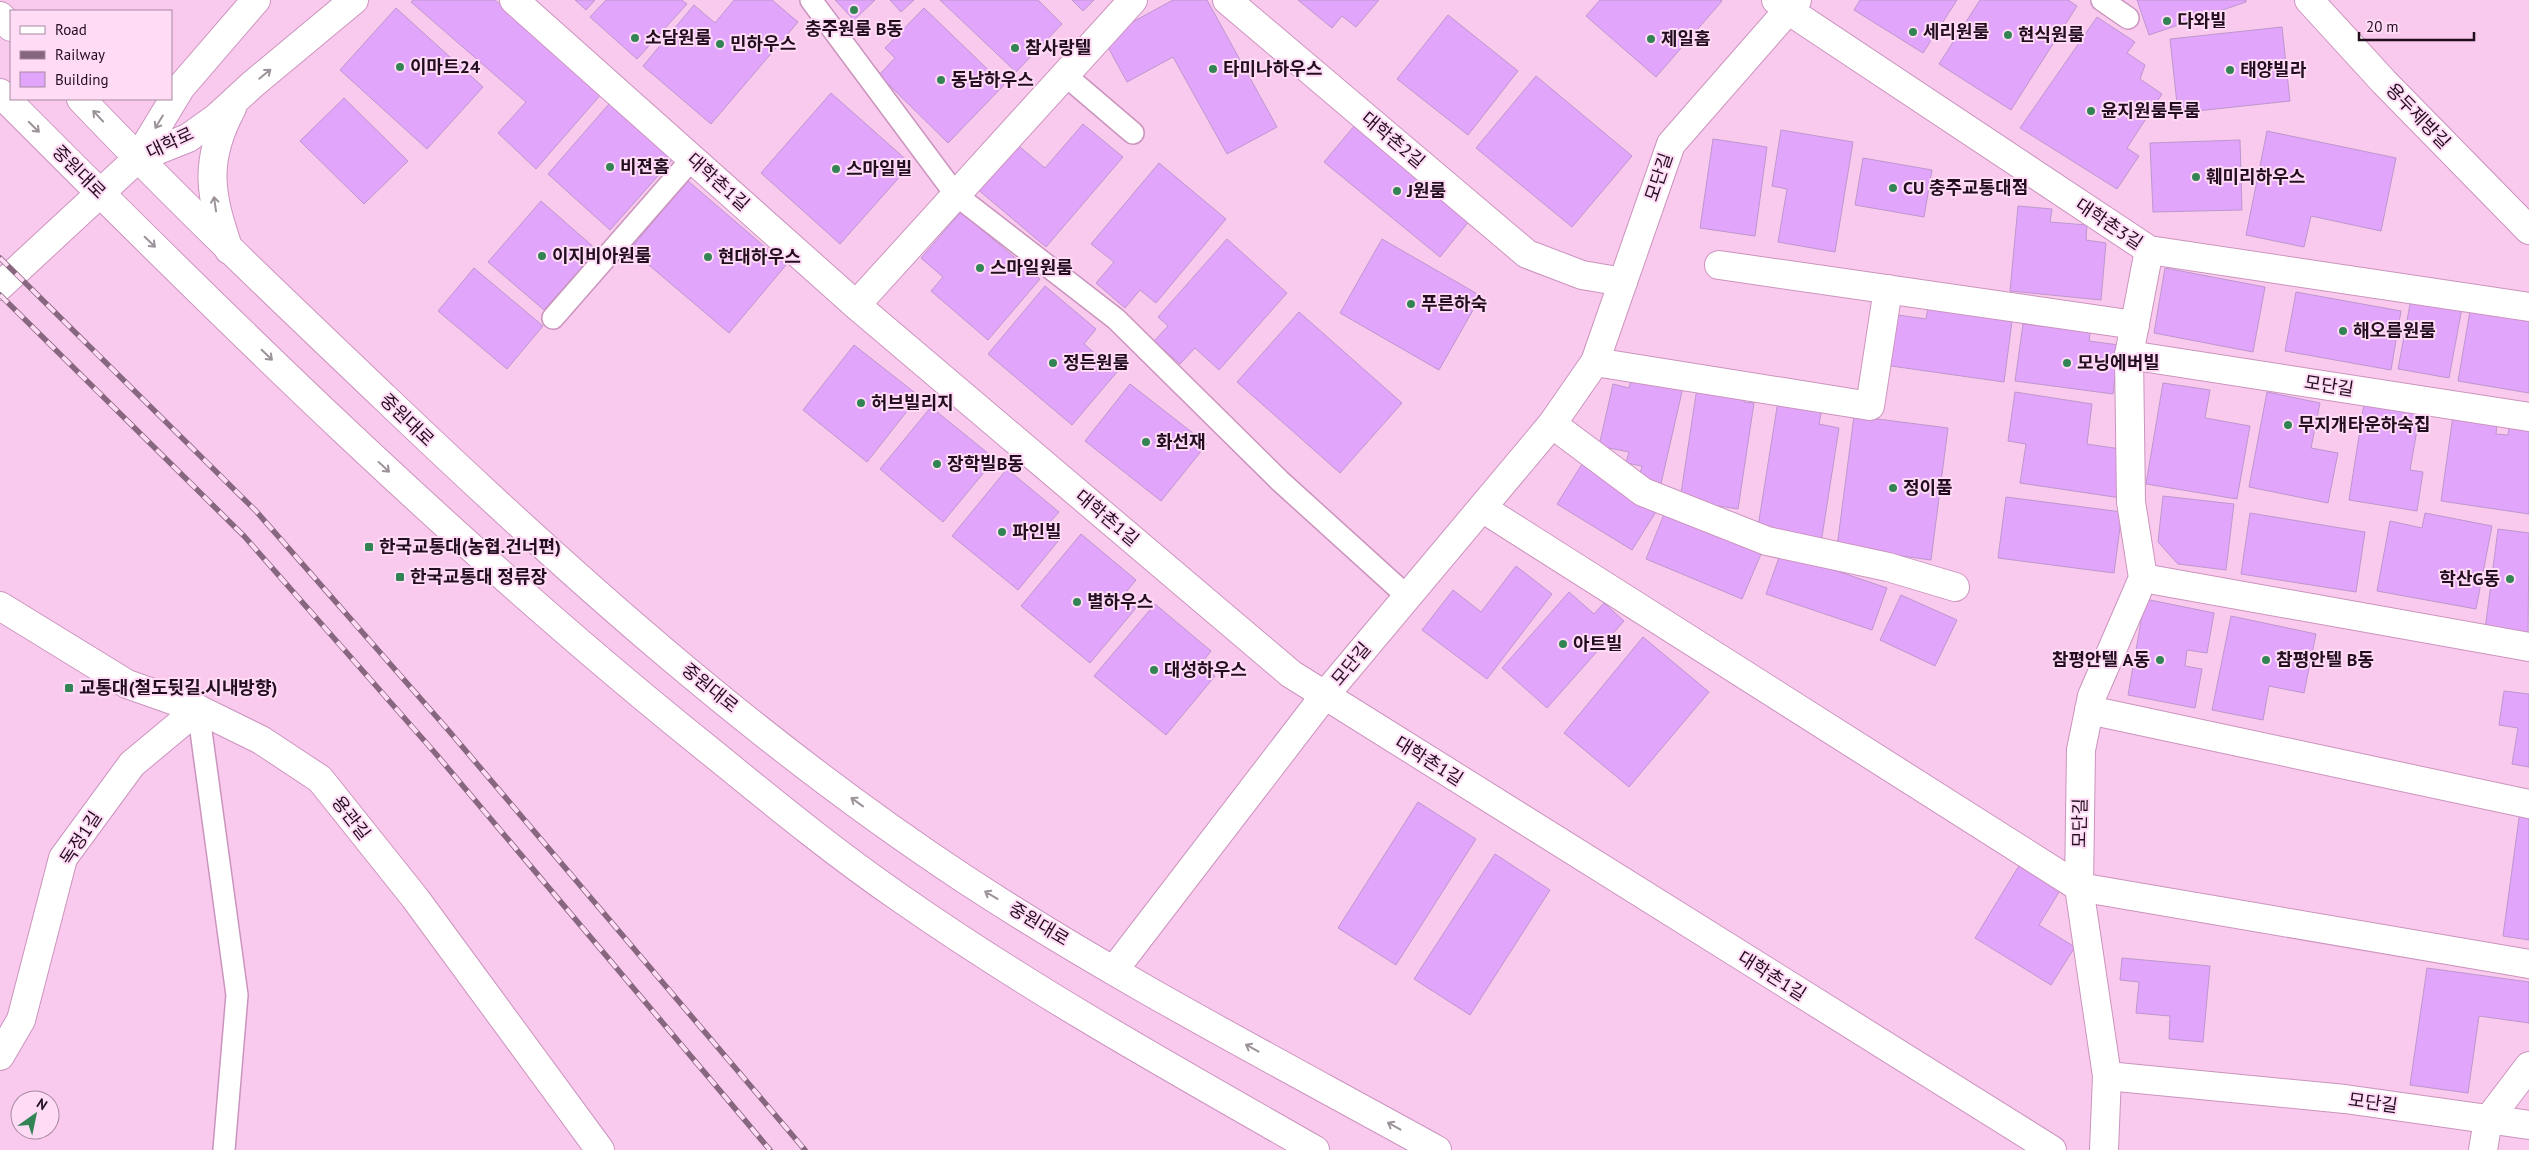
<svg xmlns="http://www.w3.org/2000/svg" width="2529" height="1150" font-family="'PT Sans','Noto Sans KR',sans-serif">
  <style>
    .building { fill: #e2a5fc; stroke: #bd97ce }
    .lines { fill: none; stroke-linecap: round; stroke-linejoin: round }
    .service-casing { stroke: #cb94be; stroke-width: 24 }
    .minor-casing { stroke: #cb94be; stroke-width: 30 }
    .tertiary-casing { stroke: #cb94be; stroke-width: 30 }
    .primary-casing { stroke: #cb94be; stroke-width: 30 }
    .service { stroke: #fff; stroke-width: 21 }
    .minor { stroke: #fff; stroke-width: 28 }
    .tertiary { stroke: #fff; stroke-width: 28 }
    .primary { stroke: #fff; stroke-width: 28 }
    .rail-casing { stroke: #87667f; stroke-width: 5.5 }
    .rail { stroke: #ffdbf6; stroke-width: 4; stroke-dasharray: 11; stroke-linecap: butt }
    .oneway { stroke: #9c939a }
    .poi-dot { fill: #338455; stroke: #ffdbf6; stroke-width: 2 }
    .labels { text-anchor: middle; stroke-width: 4; stroke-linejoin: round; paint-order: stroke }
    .poi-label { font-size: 18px; font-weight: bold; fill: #220e1e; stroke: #ffdbf6; text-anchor: start }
    .street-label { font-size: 18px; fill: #220e1e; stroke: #ffdbf6 }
  </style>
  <rect width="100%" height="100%" fill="#f9caed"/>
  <g class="building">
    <polygon points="413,0 495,0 603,92 536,169 498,133 526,102 411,2"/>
    <polygon points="575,0 595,0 586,10"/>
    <polygon points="606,0 682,0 687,4 637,59 590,17"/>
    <polygon points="734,0 772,0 798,22 711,124 643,66 694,5 715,23"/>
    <polygon points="835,0 875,0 854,20"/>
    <polygon points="890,0 914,0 901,12"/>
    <polygon points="940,0 1038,0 1062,24 1016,72"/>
    <polygon points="1072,0 1094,0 1083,11"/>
    <polygon points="1173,0 1207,0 1277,127 1227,154 1173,57 1127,82 1103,38"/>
    <polygon points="1298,0 1379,0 1356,27 1342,16 1332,28"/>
    <polygon points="1600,0 1721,0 1722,1 1656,77 1586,16"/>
    <polygon points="1860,0 1957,0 1923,53 1854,10"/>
    <polygon points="1980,0 2068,0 2077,6 2011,110 1939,64"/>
    <polygon points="2137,0 2246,0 2246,2 2149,35"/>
    <polygon points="396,8 483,87 427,149 340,70"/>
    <polygon points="924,8 1004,85 948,143 879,75 895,58 885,48"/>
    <polygon points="1448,15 1518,71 1468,135 1397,79"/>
    <polygon points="2097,17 2135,42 2127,53 2145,65 2140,79 2162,94 2127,148 2139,156 2117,189 2020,128"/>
    <polygon points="2282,27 2290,101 2178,113 2170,39"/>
    <polygon points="1536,76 1632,156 1572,227 1476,148"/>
    <polygon points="831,93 911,164 840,244 761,173"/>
    <polygon points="344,98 408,161 364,204 300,141"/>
    <polygon points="609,104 672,160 610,230 548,174"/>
    <polygon points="1083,124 1123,157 1046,247 976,188 1014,142 1045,168"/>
    <polygon points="1355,125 1470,220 1440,257 1324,162"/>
    <polygon points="1781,130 1853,142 1835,252 1778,242 1787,189 1772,186"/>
    <polygon points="2267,131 2396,158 2381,231 2311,216 2304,247 2246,235"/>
    <polygon points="1713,139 1767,147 1755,236 1700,228"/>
    <polygon points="2240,140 2242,210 2153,212 2150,143"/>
    <polygon points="1863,158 1932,170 1924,217 1855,205"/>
    <polygon points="1159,163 1226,219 1156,303 1140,290 1125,308 1096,283 1114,262 1091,244"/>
    <polygon points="688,181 786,265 729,333 630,249"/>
    <polygon points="541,201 597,250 544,310 488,262"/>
    <polygon points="2018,206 2052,209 2050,222 2087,225 2086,240 2106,243 2101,300 2010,291"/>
    <polygon points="961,212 1040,279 988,340 931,291 943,277 921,258"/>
    <polygon points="1227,239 1287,293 1219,370 1195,348 1180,364 1154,341 1168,326 1158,317"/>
    <polygon points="1382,239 1481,296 1439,370 1340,313"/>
    <polygon points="474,268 543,326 507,369 438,311"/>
    <polygon points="2165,268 2265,287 2253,352 2154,333"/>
    <polygon points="1045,286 1096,329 1084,344 1117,372 1072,425 988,354"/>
    <polygon points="2296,292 2401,311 2391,370 2285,351"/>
    <polygon points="2411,299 2462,308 2449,378 2398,369"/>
    <polygon points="1929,301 2013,314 2004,382 1884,365 1891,314 1926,319"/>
    <polygon points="2470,311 2529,321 2529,393 2458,381"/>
    <polygon points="1299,312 1402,403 1340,473 1237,382"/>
    <polygon points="2092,322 2089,341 2119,345 2113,394 2015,381 2023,324 2067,329"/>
    <polygon points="854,345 919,396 867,462 803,410"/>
    <polygon points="1631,379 1684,383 1660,488 1638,482 1642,466 1626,463 1629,452 1599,446 1613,384 1629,388"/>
    <polygon points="2163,383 2210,390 2205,418 2250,426 2237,499 2146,484"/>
    <polygon points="1130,384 1207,444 1161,501 1085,441"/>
    <polygon points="1697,388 1745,395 1744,402 1754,403 1738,509 1680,500"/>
    <polygon points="2015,392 2092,404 2087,444 2127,450 2121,498 2020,483 2026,444 2008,441"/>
    <polygon points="2267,392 2320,403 2311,448 2338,453 2328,503 2249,487"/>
    <polygon points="1778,401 1822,408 1819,424 1839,428 1821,543 1757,533"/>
    <polygon points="2364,404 2420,413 2410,470 2423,472 2417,511 2349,500"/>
    <polygon points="931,407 995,459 943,522 880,469"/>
    <polygon points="1854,416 1948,428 1931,560 1837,547"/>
    <polygon points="2453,416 2497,423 2496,434 2508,435 2510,423 2529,426 2529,514 2441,501"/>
    <polygon points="1584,461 1659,507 1632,550 1557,504"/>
    <polygon points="1007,469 1059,512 1044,529 1059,540 1018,590 952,536"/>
    <polygon points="2163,496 2234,504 2226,570 2178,564 2158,542"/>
    <polygon points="2006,497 2122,512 2114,573 1998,558"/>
    <polygon points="1667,507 1764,547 1742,599 1646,559"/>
    <polygon points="2250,513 2365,532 2356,592 2241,574"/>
    <polygon points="2425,513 2492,526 2476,609 2377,591 2390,521 2422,528"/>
    <polygon points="2498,529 2529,533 2528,635 2485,630"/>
    <polygon points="1081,534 1136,580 1122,597 1136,608 1090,663 1021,606"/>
    <polygon points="1781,552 1887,588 1872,630 1766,594"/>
    <polygon points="1516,566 1552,594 1487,679 1422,630 1453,590 1481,612"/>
    <polygon points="1569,592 1594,614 1604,603 1624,621 1547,708 1502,668"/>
    <polygon points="1901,595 1957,620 1935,666 1880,640"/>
    <polygon points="2145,599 2214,613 2207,653 2187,650 2185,666 2202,669 2195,708 2128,695"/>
    <polygon points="1155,604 1211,651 1201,664 1215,676 1166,735 1094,676"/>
    <polygon points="2231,616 2316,634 2304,693 2269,686 2263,720 2212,710"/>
    <polygon points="1643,637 1709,692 1629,787 1564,733"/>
    <polygon points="2504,691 2529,694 2529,767 2512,764 2518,728 2499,725"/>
    <polygon points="1418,802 1476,839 1396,965 1338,928"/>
    <polygon points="2520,811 2529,812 2529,940 2503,936"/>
    <polygon points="1495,854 1550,890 1470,1015 1414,979"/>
    <polygon points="2023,859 2064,884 2039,925 2075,947 2051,985 1975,938"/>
    <polygon points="2122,958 2210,966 2203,1042 2169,1039 2170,1016 2136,1013 2139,982 2120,980"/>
    <polygon points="2427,968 2529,982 2529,1023 2479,1016 2468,1093 2410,1085"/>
  </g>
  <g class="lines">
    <defs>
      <g id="service">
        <polyline points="811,0 956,195 1116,319 1280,481 1408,597"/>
        <polyline points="2102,0 2128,18"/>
        <polyline points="1065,75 1133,133"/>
        <polyline points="553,318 692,159"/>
        <polyline points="198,709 237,995 224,1150"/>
      </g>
      <g id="minor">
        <polyline points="514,0 856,305 1291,674 2052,1150"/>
        <polyline points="1227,0 1527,254 1582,275 1623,282"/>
        <polyline points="1776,0 1788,10 2149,250 2529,307"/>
        <polyline points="2309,0 2384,82 2529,230"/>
        <polyline points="1719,265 2135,325"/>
        <polyline points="0,286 138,158"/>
        <polyline points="856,305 1133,0"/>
        <polyline points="2129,355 2529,417"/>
        <polyline points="1595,362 1870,406 1888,289"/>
        <polyline points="1552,424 1643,492 1767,541 1888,567 1955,587"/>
        <polyline points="1482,508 2079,887 2529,964"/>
        <polyline points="2143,578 2529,647"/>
        <polyline points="0,606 127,684 198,709 261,740 320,779 415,898 600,1150"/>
        <polyline points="2089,710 2529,804"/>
        <polyline points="1114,970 1325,695 1552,424 1595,362 1671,144 1797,0"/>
        <polyline points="0,1056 21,1020 63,858 132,764 198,709"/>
        <polyline points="2107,1076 2345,1099 2529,1125"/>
        <polyline points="2104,1150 2107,1076 2079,887 2081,750 2092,696 2143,578 2131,502 2129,355 2149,250"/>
        <polyline points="2483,1150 2488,1120 2529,1066"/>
      </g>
      <g id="tertiary">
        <polyline points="138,158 188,138 216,118 253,84 354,0"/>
        <polyline points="138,158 181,87 256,0"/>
        <path d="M 229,250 C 210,195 203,162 232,108"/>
      </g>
      <g id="primary">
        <polyline points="0,16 11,27"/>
        <path d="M 0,93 C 226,320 455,546 705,747 C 769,799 833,852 900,898 C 1033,991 1175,1070 1315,1150"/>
        <path d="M 81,99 C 179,202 281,299 384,397 C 565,570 754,740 963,878 C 1115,978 1278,1062 1437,1150"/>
      </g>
    </defs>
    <use href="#service" class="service-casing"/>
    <use href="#minor" class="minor-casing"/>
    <use href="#tertiary" class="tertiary-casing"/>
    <use href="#primary" class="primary-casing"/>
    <use href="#service" class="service"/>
    <use href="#minor" class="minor"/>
    <use href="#tertiary" class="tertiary"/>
    <use href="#primary" class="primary"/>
    <defs>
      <g id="rail">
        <polyline points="0,258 256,511 449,731 805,1150"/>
        <polyline points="0,295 244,536 436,754 770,1150"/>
      </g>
    </defs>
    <use href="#rail" class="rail-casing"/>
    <use href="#rail" class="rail"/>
  </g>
  <defs><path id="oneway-shaft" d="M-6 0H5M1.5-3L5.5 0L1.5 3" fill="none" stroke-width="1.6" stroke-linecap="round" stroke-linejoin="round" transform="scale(1.25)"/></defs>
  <g class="oneway">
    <use href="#oneway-shaft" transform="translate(265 74) rotate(-39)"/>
    <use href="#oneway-shaft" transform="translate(98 116) rotate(-133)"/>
    <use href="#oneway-shaft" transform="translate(159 122) rotate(121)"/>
    <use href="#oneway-shaft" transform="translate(34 127) rotate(45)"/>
    <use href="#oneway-shaft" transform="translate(215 204) rotate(-98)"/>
    <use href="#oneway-shaft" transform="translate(150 242) rotate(44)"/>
    <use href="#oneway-shaft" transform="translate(267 355) rotate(44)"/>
    <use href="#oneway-shaft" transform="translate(384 467) rotate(43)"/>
    <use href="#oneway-shaft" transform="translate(857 802) rotate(-144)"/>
    <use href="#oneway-shaft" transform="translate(991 895) rotate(-149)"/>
    <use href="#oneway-shaft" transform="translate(1252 1048) rotate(-151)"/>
    <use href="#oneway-shaft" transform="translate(1394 1126) rotate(-151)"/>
  </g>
  <g class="poi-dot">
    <circle cx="854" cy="10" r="5"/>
    <circle cx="2167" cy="21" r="5"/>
    <circle cx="1913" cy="32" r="5"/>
    <circle cx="2008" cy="35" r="5"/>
    <circle cx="635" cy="38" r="5"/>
    <circle cx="1651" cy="39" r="5"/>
    <circle cx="720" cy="44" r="5"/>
    <circle cx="1015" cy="48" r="5"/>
    <circle cx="400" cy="67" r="5"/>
    <circle cx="1213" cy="69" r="5"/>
    <circle cx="2230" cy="70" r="5"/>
    <circle cx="941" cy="80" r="5"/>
    <circle cx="2091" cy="111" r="5"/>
    <circle cx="610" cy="167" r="5"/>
    <circle cx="836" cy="169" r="5"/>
    <circle cx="2196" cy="177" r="5"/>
    <circle cx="1893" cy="188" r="5"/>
    <circle cx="1397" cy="191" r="5"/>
    <circle cx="542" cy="256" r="5"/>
    <circle cx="708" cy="257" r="5"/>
    <circle cx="980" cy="268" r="5"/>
    <circle cx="1411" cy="304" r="5"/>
    <circle cx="2343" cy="331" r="5"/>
    <circle cx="1053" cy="363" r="5"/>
    <circle cx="2067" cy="363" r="5"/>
    <circle cx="861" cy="403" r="5"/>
    <circle cx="2288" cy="425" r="5"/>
    <circle cx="1146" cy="442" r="5"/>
    <circle cx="937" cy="464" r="5"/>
    <circle cx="1893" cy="488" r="5"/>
    <circle cx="1002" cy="532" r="5"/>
    <rect x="364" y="542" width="10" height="10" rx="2.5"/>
    <rect x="395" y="572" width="10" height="10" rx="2.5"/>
    <circle cx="2510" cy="579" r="5"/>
    <circle cx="1077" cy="602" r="5"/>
    <circle cx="1563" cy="644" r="5"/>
    <circle cx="2160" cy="660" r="5"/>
    <circle cx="2266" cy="660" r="5"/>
    <circle cx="1154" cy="670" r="5"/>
    <rect x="64" y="683" width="10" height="10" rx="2.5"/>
  </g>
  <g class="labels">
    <g class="poi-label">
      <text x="2177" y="27">다와빌</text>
      <text x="854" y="35" text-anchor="middle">충주원룸 B동</text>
      <text x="1923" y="38">세리원룸</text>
      <text x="2018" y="41">현식원룸</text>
      <text x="645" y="44">소담원룸</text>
      <text x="1661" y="45">제일홈</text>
      <text x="730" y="50">민하우스</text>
      <text x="1025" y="54">참사랑텔</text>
      <text x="410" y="73">이마트24</text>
      <text x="1223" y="75">타미나하우스</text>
      <text x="2240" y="76">태양빌라</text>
      <text x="951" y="86">동남하우스</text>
      <text x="2101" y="117">윤지원룸투룸</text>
      <text x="620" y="173">비젼홈</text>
      <text x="846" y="175">스마일빌</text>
      <text x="2206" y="183">훼미리하우스</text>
      <text x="1903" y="194">CU 충주교통대점</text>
      <text x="1407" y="197">J원룸</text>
      <text x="552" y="262">이지비아원룸</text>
      <text x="718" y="263">현대하우스</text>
      <text x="990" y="274">스마일원룸</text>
      <text x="1421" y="310">푸른하숙</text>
      <text x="2353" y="337">해오름원룸</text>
      <text x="1063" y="369">정든원룸</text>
      <text x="2077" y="369">모닝에버빌</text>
      <text x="871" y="409">허브빌리지</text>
      <text x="2298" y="431">무지개타운하숙집</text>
      <text x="1156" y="448">화선재</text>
      <text x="947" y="470">장학빌B동</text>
      <text x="1903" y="494">정이품</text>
      <text x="1012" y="538">파인빌</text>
      <text x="379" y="553">한국교통대(농협.건너편)</text>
      <text x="410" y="583">한국교통대 정류장</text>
      <text x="2500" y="585" text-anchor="end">학산G동</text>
      <text x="1087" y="608">별하우스</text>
      <text x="1573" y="650">아트빌</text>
      <text x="2150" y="666" text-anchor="end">참평안텔 A동</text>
      <text x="2276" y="666">참평안텔 B동</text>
      <text x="1164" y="676">대성하우스</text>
      <text x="79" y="694">교통대(철도뒷길.시내방향)</text>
    </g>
    <g class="street-label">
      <text transform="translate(2418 116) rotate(46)" y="6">용두제방길</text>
      <text transform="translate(1393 140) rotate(40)" y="6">대학촌2길</text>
      <text transform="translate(170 143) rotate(-25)" y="6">대학로</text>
      <text transform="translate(79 172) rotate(45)" y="6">중원대로</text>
      <text transform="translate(1659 177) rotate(-71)" y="6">모단길</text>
      <text transform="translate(718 182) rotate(42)" y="6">대학촌1길</text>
      <text transform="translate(2109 224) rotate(34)" y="6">대학촌3길</text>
      <text transform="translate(2329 386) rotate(9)" y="6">모단길</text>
      <text transform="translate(407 420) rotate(44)" y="6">중원대로</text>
      <text transform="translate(1107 518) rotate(40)" y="6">대학촌1길</text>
      <text transform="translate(1351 664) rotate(-50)" y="6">모단길</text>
      <text transform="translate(710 688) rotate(39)" y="6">중원대로</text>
      <text transform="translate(1429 761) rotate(32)" y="6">대학촌1길</text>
      <text transform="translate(351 818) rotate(52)" y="6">용관길</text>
      <text transform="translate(2080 823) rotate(-89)" y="6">모단길</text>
      <text transform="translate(81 838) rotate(-57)" y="6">독정1길</text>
      <text transform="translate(1039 924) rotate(31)" y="6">중원대로</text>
      <text transform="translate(1772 976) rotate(32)" y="6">대학촌1길</text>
      <text transform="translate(2373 1103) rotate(8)" y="6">모단길</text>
    </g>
  </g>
  <rect x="10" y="10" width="162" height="90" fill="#ffdbf6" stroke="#a789a0"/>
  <rect x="20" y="26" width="25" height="8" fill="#ffffff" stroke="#a789a0"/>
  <text x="55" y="35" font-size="15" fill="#220e1e">Road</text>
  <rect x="20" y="51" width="25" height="8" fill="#87667f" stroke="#a789a0"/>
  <text x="55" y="60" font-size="15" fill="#220e1e">Railway</text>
  <rect x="20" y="72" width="25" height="15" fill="#e2a5fc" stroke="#a789a0"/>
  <text x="55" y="85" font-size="15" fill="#220e1e">Building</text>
  <g transform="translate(35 1115) rotate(33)"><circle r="24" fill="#ffdbf6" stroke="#a789a0"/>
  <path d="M0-4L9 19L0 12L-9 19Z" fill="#338455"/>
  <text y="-8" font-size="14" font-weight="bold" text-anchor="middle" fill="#220e1e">N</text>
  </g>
  <path d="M2359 32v8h115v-8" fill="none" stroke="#220e1e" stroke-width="2.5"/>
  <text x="2366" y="32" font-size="15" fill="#220e1e" stroke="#ffdbf6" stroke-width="4" paint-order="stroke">20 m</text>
</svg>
